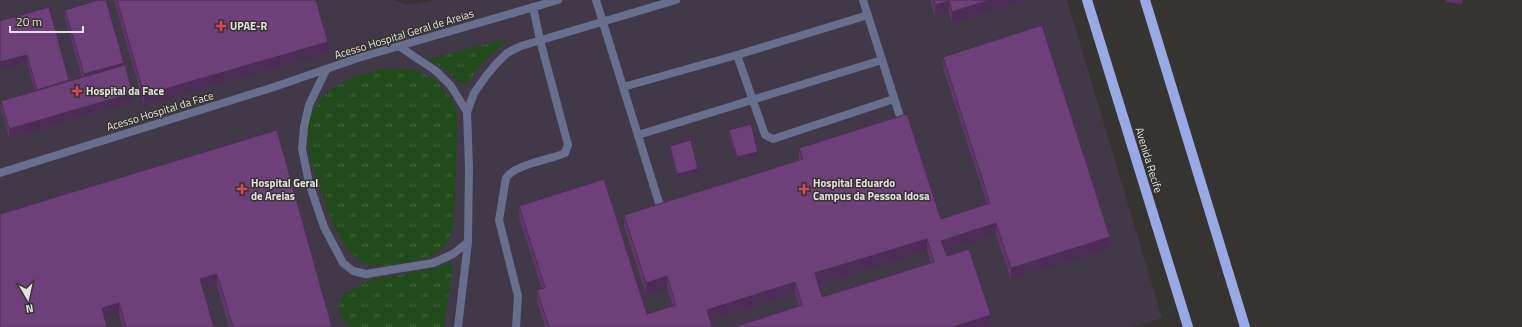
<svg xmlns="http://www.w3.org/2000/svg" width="1522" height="327" font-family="'Titillium Web',sans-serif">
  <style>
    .medical { fill: #413848 }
    .grass { fill: url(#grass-tufts) }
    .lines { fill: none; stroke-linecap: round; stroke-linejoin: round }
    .lane { stroke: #676f8d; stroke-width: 8 }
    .primary { stroke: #99a9e5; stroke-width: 10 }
    .wall { fill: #5e3768; fill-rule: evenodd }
    .shaded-wall { fill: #4c2d55 }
    .building { fill: #6d4079; stroke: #4c2d55; fill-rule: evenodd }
    .health-dot { fill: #e0444e; stroke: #363430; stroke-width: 1.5 }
    .labels { text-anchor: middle; stroke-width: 3; stroke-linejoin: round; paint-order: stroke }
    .poi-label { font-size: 11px; font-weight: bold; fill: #e2e1df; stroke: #363430; text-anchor: start }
    .street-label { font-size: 11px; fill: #e2e1df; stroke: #363430 }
  </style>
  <defs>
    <pattern id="grass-tufts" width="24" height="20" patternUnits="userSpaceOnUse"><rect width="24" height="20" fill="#224b1b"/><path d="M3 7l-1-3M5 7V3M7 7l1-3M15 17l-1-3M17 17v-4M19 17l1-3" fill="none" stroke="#42653c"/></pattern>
  </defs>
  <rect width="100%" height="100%" fill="#363430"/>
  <polygon class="medical" points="0,0 393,0 409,5 433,0 1067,0 1162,318 1133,327 0,327"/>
  <g class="grass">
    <polygon points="507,39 481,65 470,80 465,83 456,81 449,72 427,59"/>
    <path d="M 382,69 L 403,69 L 421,72 L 436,80 L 454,102 L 457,117 L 457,144 L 453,226 C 451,234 448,244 441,250 C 426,262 405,262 387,265 C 382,265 376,267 372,266 C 369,265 363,263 361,261 C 340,246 331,220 323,197 C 319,185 315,174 311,162 C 295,104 332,80 382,69 Z"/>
    <path d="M 450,263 L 453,267 L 444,327 L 351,327 C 338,317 335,308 344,293 L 355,289 L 362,284 L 372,279 L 427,270 Z"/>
  </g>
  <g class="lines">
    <g class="lane">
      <polyline points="596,0 659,203 663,207 668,208"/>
      <polyline points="863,0 903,126"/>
      <polyline points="400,47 436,71 451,86 467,112"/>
      <polyline points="737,55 765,135 773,139 894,99"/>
      <polyline points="326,70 309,105 304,127 302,149 309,183 324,227 343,263 353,271 366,274 433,263 453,254 468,242 469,167 467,112 474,93 486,76 496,64 507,53 521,46 676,0"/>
      <polyline points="623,87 737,55 868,15"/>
      <polyline points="638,135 882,60"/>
      <polyline points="0,173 274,87 358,58 558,0"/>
      <polyline points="458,327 468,242"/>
      <path d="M 516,327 L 518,296 L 499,220 L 506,178 C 515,164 550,160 565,153 L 568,145 L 540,40 L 533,7"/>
    </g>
    <g class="primary">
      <polyline points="1087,0 1188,327"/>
      <polyline points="1145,0 1245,327"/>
    </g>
  </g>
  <g class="wall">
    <polygon points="114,0 316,0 328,53 144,105"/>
    <polygon points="930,0 1026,0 952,23 949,12 935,17"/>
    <polygon points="1446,0 1463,0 1462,4 1446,2"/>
    <polygon points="65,10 124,65 133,102 9,138 1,110 1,101 35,91 27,62 0,21 69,81 82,77 65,19"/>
    <path d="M 943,57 L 1110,248 L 1011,279 L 996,235 L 945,251 L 947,256 L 991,326 L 988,327 L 734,327 L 799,306 L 795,293 L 710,320 L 712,327 L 545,327 L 537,302 L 537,290 L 542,289 L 519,217 L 519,206 L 647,314 L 673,306 L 667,288 L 646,294 L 624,227 L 624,215 L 799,160 L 799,148 L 941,219 L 987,204 L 943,68 ZM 927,250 L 931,263 L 822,297 L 818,284 Z"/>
    <polygon points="277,130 332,327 229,327 217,286 203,289 214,327 122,327 119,314 0,327"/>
    <polygon points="729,130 758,156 737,161 729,134"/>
    <polygon points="670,146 698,173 677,178 670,150"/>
  </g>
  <g class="shaded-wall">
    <polygon points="990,0 1026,0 952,23 952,12"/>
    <polygon points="949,1 949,12 935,17 935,5"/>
    <polygon points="328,42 328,53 144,105 144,95"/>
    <polygon points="27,55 27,62 0,69 0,62"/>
    <polygon points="124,63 124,72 84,83 84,74"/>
    <polygon points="133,93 133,102 9,138 9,129"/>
    <rect x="0" y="146" width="1" height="9"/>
    <polygon points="758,152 758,156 737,161 737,157"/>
    <polygon points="698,169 698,173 677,178 677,174"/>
    <polygon points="996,223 996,235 941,252 941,241"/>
    <polygon points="1110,237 1110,248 1011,279 1011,268"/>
    <polygon points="927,239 927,250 815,285 815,273"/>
    <polygon points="217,274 217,286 200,290 200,279"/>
    <polygon points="667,276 667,288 646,294 646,283"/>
    <polygon points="795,282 795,293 707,321 707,310"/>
    <polygon points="119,303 119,314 102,319 102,308"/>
    <polygon points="991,315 991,326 988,327 953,327"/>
  </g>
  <g class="building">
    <polygon points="98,0 106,0 124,63 84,74 65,10"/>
    <polygon points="117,0 316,0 328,42 144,95"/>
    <polygon points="934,0 990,0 952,12 949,1 935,5"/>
    <polygon points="49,7 69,80 37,90 27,55 0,62 0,21"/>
    <path d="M 1042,25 L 1110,237 L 1011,268 L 996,223 L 941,241 L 947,256 L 969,249 L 991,315 L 953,327 L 734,327 L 802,305 L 795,282 L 707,310 L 712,327 L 549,327 L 537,290 L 545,288 L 519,206 L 604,179 L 647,314 L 676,305 L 667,276 L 646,283 L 624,215 L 803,159 L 799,148 L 907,114 L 941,219 L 990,203 L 943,57 ZM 927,239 L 934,262 L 822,297 L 815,273 Z"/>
    <polygon points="125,65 133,93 9,129 1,101"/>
    <polygon points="751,124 758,152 737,157 729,130"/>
    <polygon points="277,130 332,327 233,327 217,274 200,279 214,327 126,327 119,303 102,308 107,327 0,327 0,214"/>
    <polygon points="691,140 698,169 677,174 670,146"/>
  </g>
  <g class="health-dot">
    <path d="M219 20h4v4h4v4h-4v4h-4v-4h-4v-4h4z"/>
    <path d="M75 85h4v4h4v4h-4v4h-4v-4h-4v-4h4z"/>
    <path d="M240 183h4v4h4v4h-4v4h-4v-4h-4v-4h4z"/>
    <path d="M802 183h4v4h4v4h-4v4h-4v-4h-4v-4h4z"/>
  </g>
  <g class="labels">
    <g class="poi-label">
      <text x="230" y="30">UPAE-R</text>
      <text x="86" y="95">Hospital da Face</text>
      <text x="251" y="187">Hospital Geral<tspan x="251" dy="13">de Areias</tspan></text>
      <text x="813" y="187">Hospital Eduardo<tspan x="813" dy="13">Campus da Pessoa Idosa</tspan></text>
    </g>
    <g class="street-label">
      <text transform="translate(404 34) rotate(-17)" y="4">Acesso Hospital Geral de Areias</text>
      <text transform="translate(160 111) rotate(-17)" y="4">Acesso Hospital da Face</text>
      <text transform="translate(1149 160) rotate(73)" y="4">Avenida Recife</text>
    </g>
  </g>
  <g transform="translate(28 299) rotate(171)" stroke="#363430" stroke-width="3" paint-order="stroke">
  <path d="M0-3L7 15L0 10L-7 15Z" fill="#e2e1df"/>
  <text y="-6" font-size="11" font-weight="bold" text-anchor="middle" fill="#e2e1df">N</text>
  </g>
  <path d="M10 26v6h73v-6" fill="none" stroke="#e2e1df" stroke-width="2"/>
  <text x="16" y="26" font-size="12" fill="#e2e1df" stroke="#363430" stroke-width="3" paint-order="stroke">20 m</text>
</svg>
